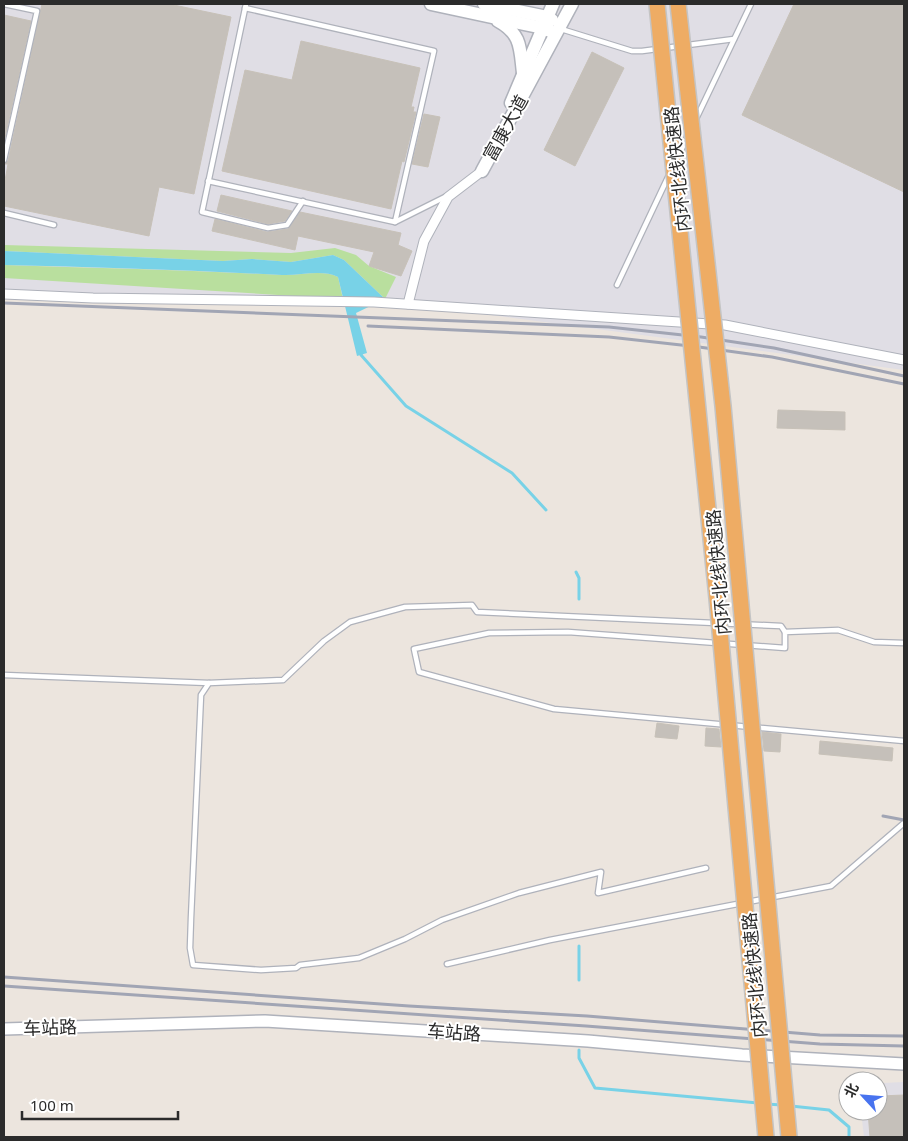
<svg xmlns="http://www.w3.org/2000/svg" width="908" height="1141" font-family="'Noto Sans','Noto Sans SC',sans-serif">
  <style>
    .industrial { fill: #e0dee5 }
    .green { fill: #b9df9e }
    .water { fill: #78d2e7 }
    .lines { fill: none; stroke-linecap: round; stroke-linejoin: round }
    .stream { stroke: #78d2e7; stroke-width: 3 }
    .building { fill: #c5c0ba; stroke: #c7c1b8 }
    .service-casing { stroke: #afb2bb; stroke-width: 7 }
    .minor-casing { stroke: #afb2bb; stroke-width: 11 }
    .tertiary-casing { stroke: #afb2bb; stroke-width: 14 }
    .secondary-casing { stroke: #afb2bb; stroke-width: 15 }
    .service { stroke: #fff; stroke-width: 4.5 }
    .minor { stroke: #fff; stroke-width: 9 }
    .tertiary { stroke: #fff; stroke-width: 11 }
    .secondary { stroke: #fff; stroke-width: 12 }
    .rail { stroke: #a1a5b4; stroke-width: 3 }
    .trunk-bridge-casing { stroke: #c4c4c4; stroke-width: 18; stroke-linecap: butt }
    .trunk-bridge { stroke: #eeac64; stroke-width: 15 }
    .labels { text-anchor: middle; stroke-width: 4; stroke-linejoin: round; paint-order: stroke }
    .street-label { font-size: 18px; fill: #2b2b2b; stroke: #fff }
  </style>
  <rect width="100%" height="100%" fill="#ece5de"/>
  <g class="industrial">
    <polygon points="4,4 904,4 904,370 408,304 4,290"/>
    <polygon points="904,1082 904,1137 864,1137 861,1111 878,1111 878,1087 883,1083"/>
  </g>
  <g class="green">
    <polygon points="4,245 291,253 335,248 356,255 369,266 396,277 385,299 344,260 333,255 291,262 252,259 223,261 4,251"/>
    <path d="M 4,265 C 96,268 189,270 282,275 C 299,276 322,269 338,277 L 343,299 L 4,278 Z"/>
  </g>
  <path class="water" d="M 4,251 L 223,261 L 252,259 L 291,262 L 333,255 L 344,260 L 385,299 L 356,313 L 367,353 L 357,356 L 338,277 C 322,269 299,276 282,275 C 189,270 96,267 4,265 Z"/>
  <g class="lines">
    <g class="stream">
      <polyline points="362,352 361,355 406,406 512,473 546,510"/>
      <polyline points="576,572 579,578 579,599"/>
      <polyline points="579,980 579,946"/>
      <polyline points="579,1050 579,1058 595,1088 758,1103"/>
      <polyline points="766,1104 782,1105"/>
      <polyline points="791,1106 829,1110 849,1127 849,1137"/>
    </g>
  </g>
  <g class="building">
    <polygon points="42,4 169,4 231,17 194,194 159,187 149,236 4,206 4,186 8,164 5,164 8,161"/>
    <polygon points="794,4 904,4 904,192 742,115"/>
    <polygon points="4,15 31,21 4,142"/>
    <polygon points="301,41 420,68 411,107 414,107 413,112 416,112 404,162 402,161 391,209 222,171 245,70 292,80"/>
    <polygon points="592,52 624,68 575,166 544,150"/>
    <polygon points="424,114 440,117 428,167 412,164"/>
    <polygon points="221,195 292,211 285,221 268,224 217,211"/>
    <polygon points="300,212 401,233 398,245 412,251 401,276 369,266 374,252 298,236 295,250 212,231 215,219 267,232 288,229"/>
    <polygon points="778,410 845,412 845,430 777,428"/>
    <polygon points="657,723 679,726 677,739 655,737"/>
    <polygon points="706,728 719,729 721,747 705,746"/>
    <polygon points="762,732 781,734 780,752 764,751"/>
    <polygon points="820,741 893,748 892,761 819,754"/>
    <polygon points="904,1095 904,1137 870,1137 868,1111 878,1111 878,1098 880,1096"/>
  </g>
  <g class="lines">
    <defs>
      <g id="service">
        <polyline points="4,4 37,11 4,160"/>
        <polyline points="246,4 202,212 268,228 287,225 303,201"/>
        <polyline points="561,29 632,51 642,51 734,39"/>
        <polyline points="696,119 751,4"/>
        <polyline points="678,157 688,135"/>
        <polyline points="208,181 395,222 434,51 245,8"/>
        <polyline points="4,213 54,225"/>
        <polyline points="395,222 447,196"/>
        <polyline points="617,285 669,175"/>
        <polyline points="904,643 874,642 838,630 785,632 785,648 568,632 489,633 414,649 419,672 554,709 904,741"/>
        <polyline points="4,675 209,683"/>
        <polyline points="706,868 598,893 601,872 519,893 442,920 405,939 359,958 300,965 296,968 261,970 193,965 190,948 191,918 201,695 209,683 283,680 324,641 350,622 405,607 472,605 477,612 781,626 785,632"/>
        <polyline points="447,964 550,940 831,886 904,823"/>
      </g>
      <g id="minor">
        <polyline points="4,294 93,298 374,302 725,325 904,360"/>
        <polyline points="408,304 424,241 448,197 482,171"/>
      </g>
      <polyline id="tertiary" points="4,1029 265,1021 588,1041 742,1055 904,1064"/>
      <g id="secondary">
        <polyline points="431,4 543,28 550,31"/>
        <polyline points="484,4 547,17 552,20"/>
        <path d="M 498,21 C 522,34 520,49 523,73"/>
        <polyline points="511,103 553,4"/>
        <polyline points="482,171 572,4"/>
      </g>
    </defs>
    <use href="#service" class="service-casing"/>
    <use href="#minor" class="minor-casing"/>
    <use href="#tertiary" class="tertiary-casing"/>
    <use href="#secondary" class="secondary-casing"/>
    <use href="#service" class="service"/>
    <use href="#minor" class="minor"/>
    <use href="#tertiary" class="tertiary"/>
    <use href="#secondary" class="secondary"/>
    <g class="rail">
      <polyline points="4,303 609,327 701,337 774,348 904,376"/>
      <polyline points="368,326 609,337 699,347 772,357 904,384"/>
      <polyline points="883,816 904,820"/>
      <polyline points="4,977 409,1006 587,1016 820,1035 904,1036"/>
      <polyline points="4,986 586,1026 820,1044 904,1046"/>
    </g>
    <defs>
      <g id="trunk-bridge">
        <polyline points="657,4 717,598 766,1137"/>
        <polyline points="678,4 723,406 789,1137"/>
      </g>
    </defs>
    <use href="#trunk-bridge" class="trunk-bridge-casing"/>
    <use href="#trunk-bridge" class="trunk-bridge"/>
  </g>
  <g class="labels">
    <g class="street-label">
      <text transform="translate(506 128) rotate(-61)" y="6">富康大道</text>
      <text transform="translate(678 169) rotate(-96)" y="6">内环北线快速路</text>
      <text transform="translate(719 572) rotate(-95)" y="6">内环北线快速路</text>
      <text transform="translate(755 975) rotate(-95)" y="6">内环北线快速路</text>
      <text transform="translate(50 1028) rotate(-2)" y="6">车站路</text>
      <text transform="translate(454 1033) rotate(4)" y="6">车站路</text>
    </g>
  </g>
  <rect width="908" height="1141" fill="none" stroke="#2b2b2b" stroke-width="10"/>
  <g transform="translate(863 1096) rotate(296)"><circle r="24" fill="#ffffff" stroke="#aaaaaa"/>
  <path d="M0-4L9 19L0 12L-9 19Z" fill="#4873ef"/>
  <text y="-8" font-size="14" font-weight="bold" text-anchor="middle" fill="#2b2b2b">北</text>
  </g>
  <path d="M22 1111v8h156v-8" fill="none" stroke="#2b2b2b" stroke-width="2.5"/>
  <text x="30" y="1111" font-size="15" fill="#2b2b2b" stroke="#ffffff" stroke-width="4" paint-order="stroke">100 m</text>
</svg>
